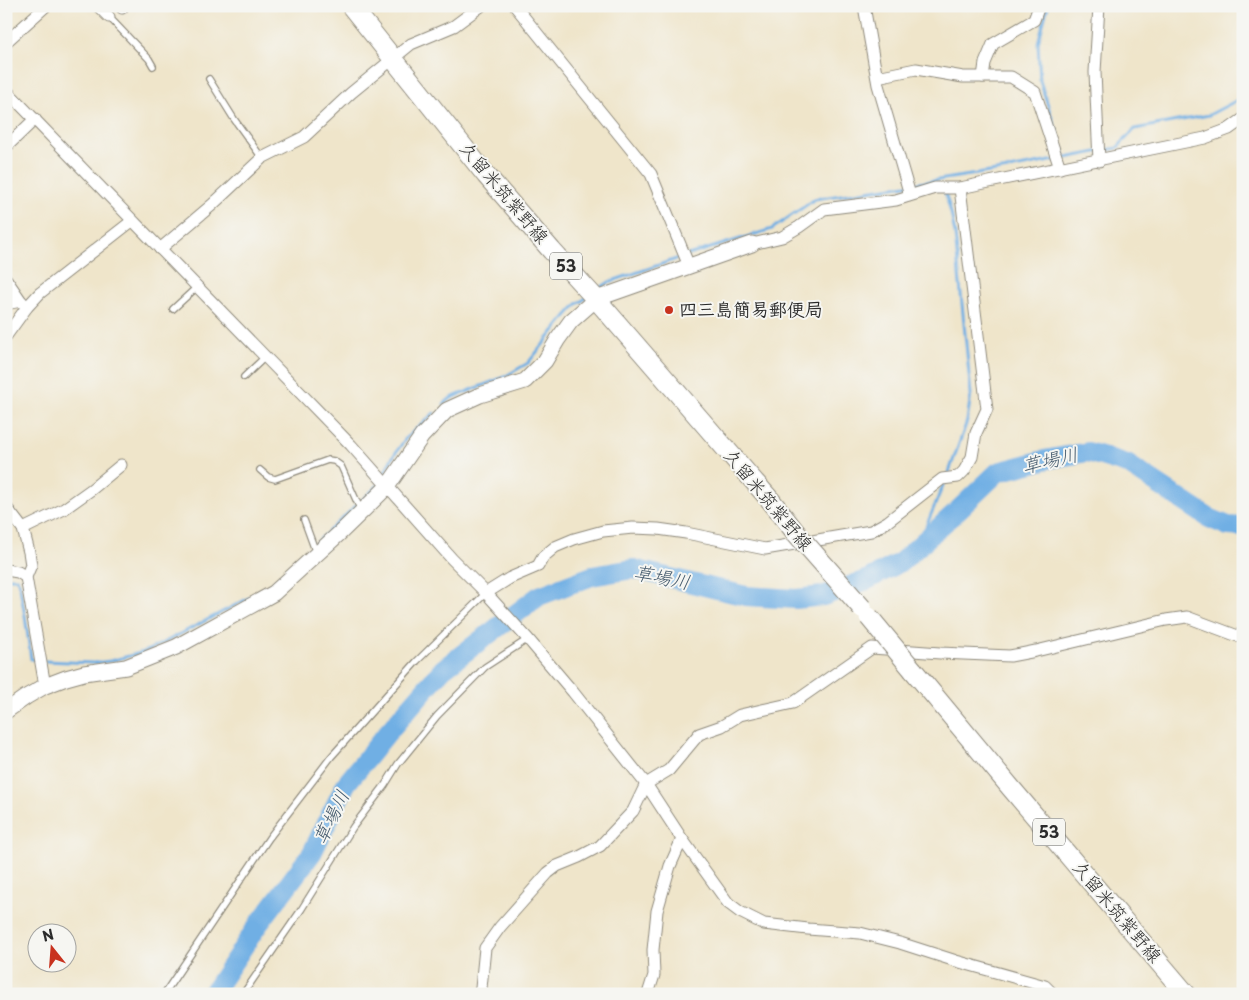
<svg xmlns="http://www.w3.org/2000/svg" width="1249" height="1000" font-family="'Playpen Sans','Klee One',sans-serif">
  <style>
    .lines { fill: none; stroke-linecap: round; stroke-linejoin: round }
    .stream { stroke: #70afe4; stroke-width: 3 }
    .river { stroke: #70afe4; stroke-width: 20 }
    .service-casing { stroke: #8d887a; stroke-width: 8 }
    .minor-casing { stroke: #8d887a; stroke-width: 13 }
    .tertiary-casing { stroke: #8d887a; stroke-width: 17 }
    .primary-casing { stroke: #8d887a; stroke-width: 21 }
    .service { stroke: #fff; stroke-width: 5.5 }
    .minor { stroke: #fff; stroke-width: 11 }
    .tertiary { stroke: #fff; stroke-width: 15 }
    .primary { stroke: #fff; stroke-width: 19 }
    .primary-bridge-casing { stroke: #8d887a; stroke-width: 21; stroke-linecap: butt }
    .primary-bridge { stroke: #fff; stroke-width: 19 }
    .poi-dot { fill: #c8321e; stroke: #f6f6f2; stroke-width: 2 }
    .labels { text-anchor: middle; stroke-width: 4; stroke-linejoin: round; paint-order: stroke }
    .shield { fill: #f6f6f2; stroke: #686867; stroke-width: 1 }
    .shield-label { font-size: 16px; font-weight: bold; fill: #2b2b2b }
    .street-label { font-size: 18px; fill: #2b2b2b; stroke: #f6f6f2 }
    .poi-label { font-size: 18px; font-weight: bold; fill: #2b2b2b; stroke: #f6f6f2; text-anchor: start }
    .water-label { font-size: 19px; font-style: italic; fill: #43596c; stroke: #f6f6f2 }
  </style>
  <rect width="100%" height="100%" fill="#f6f6f2"/>
  <filter id="ink" filterUnits="userSpaceOnUse"><feTurbulence type="fractalNoise" baseFrequency=".02" numOctaves="2"/><feDisplacementMap in="SourceGraphic" scale="10" xChannelSelector="R" yChannelSelector="G"/><feConvolveMatrix kernelMatrix="1 2 1 2 8 2 1 2 1" color-interpolation-filters="sRGB"/></filter>
  <filter id="wash" filterUnits="userSpaceOnUse"><feTurbulence type="fractalNoise" baseFrequency=".0096" numOctaves="4" result="noise"/><feDisplacementMap in="SourceGraphic" scale="20" xChannelSelector="R" yChannelSelector="G"/><feGaussianBlur stdDeviation="1.12" result="paint"/><feColorMatrix in="noise" values="0 0 0 0 0 0 0 0 0 0 0 0 0 0 0 0 0 1.4 0 .05"/><feComposite in="paint" operator="in"/></filter>
  <g filter="url(#wash)">
    <rect width="100%" height="100%" fill="#efe5ca"/>
    <g class="lines">
      <g class="stream">
        <polyline points="1048,6 1038,43 1040,81 1065,158"/>
        <polyline points="945,192 951,213 955,234 971,394 967,421 948,475"/>
        <polyline points="688,255 772,229 815,199 1009,169 1117,148 1135,129 1209,115 1243,97"/>
        <polyline points="597,290 609,282 682,257"/>
        <polyline points="444,404 451,398 504,377 528,363 567,315 577,304 586,298"/>
        <polyline points="918,546 944,483"/>
        <polyline points="6,578 16,578 19,583 25,616 31,659 38,660"/>
        <polyline points="44,661 94,663 110,661 144,652 161,644 268,588 378,485 392,458 406,438 434,413"/>
      </g>
      <polyline class="river" points="212,994 258,925 312,853 346,784 388,732 443,669 539,596 592,576 633,569 746,596 796,599 823,596 869,579 901,562 955,513 998,472 1044,460 1088,452 1127,464 1209,518 1228,526 1243,527"/>
    </g>
  </g>
  <g filter="url(#ink)">
    <g class="lines">
      <defs>
        <g id="service">
          <polyline points="109,17 149,59 153,66"/>
          <polyline points="209,79 234,119 262,158"/>
          <polyline points="173,309 197,287"/>
          <polyline points="244,377 265,357"/>
          <polyline points="260,470 268,477 275,479 328,460 334,461 341,466 361,511"/>
          <polyline points="304,520 316,553"/>
          <polyline points="164,994 269,838 331,757 417,661 486,593"/>
          <polyline points="243,994 301,910 353,827 385,785 398,764 437,716 485,667 528,639"/>
        </g>
        <g id="minor">
          <polyline points="98,6 109,17"/>
          <polyline points="515,6 651,174 689,266"/>
          <polyline points="864,6 878,85 910,195"/>
          <polyline points="122,8 123,6"/>
          <polyline points="6,42 46,6"/>
          <polyline points="877,77 916,69 963,77 1011,77 1035,92 1060,168"/>
          <polyline points="983,77 985,63 993,44 1034,20 1039,6"/>
          <polyline points="6,90 351,445 452,559 486,593 528,639 573,692 646,784 682,839 728,903 740,912 764,924 808,929 860,933 900,943 956,961 1045,986 1053,994"/>
          <polyline points="6,147 35,119"/>
          <polyline points="1099,161 1095,72 1099,6"/>
          <polyline points="752,244 782,237 799,227 824,209 896,200 935,188 960,188 1205,138 1229,129 1243,119"/>
          <polyline points="160,249 212,205 262,158 304,137 351,93 411,44 454,26 481,6"/>
          <polyline points="6,279 21,301 27,307"/>
          <polyline points="6,304 21,301"/>
          <polyline points="6,336 27,307 40,293 132,221"/>
          <polyline points="6,507 23,529 29,552 31,565 26,577 45,686"/>
          <polyline points="23,529 64,509 92,489 121,465"/>
          <polyline points="6,570 18,572 26,577"/>
          <polyline points="486,593 510,578 538,566 543,557 555,547 574,539 603,531 633,528 658,529 686,533 765,549 871,531 887,522 942,479 958,477 964,471 972,457 976,433 987,409 960,188"/>
          <polyline points="479,994 481,988 485,948 500,927 548,873 557,866 579,857 600,846 633,811 646,784 669,770 699,734 722,726 740,715 793,703 872,648 940,653 1010,656 1036,651 1166,620 1187,617 1243,638"/>
          <polyline points="648,994 654,975 653,950 657,911 670,866 682,839"/>
        </g>
        <polyline id="tertiary" points="6,711 26,697 45,686 66,678 84,673 126,667 176,647 274,593 342,531 387,487 422,436 447,410 480,395 525,381 545,361 558,339 571,321 596,299 752,244"/>
        <g id="primary">
          <polyline points="351,6 486,175 552,251 596,299 719,441 772,502 796,533"/>
          <polyline points="913,670 1011,788 1186,994"/>
        </g>
      </defs>
      <use href="#service" class="service-casing"/>
      <use href="#minor" class="minor-casing"/>
      <use href="#tertiary" class="tertiary-casing"/>
      <use href="#primary" class="primary-casing"/>
      <use href="#service" class="service"/>
      <use href="#minor" class="minor"/>
      <use href="#tertiary" class="tertiary"/>
      <use href="#primary" class="primary"/>
      <defs>
        <g id="primary-bridge">
          <polyline points="796,533 862,608"/>
          <polyline points="869,617 913,670"/>
        </g>
      </defs>
      <use href="#primary-bridge" class="primary-bridge-casing"/>
      <use href="#primary-bridge" class="primary-bridge"/>
    </g>
  </g>
  <circle class="poi-dot" cx="669" cy="310" r="5"/>
  <g class="labels">
    <g class="shield">
      <rect x="550" y="252.5" width="32" height="27" rx="4"/>
      <rect x="1033" y="818.5" width="32" height="27" rx="4"/>
    </g>
    <g class="shield-label">
      <text x="566" y="272">53</text>
      <text x="1049" y="838">53</text>
    </g>
    <g class="street-label">
      <text transform="translate(504 193) rotate(50)" y="6">久留米筑紫野線</text>
      <text transform="translate(768 500) rotate(50)" y="6">久留米筑紫野線</text>
      <text transform="translate(1117 912) rotate(50)" y="6">久留米筑紫野線</text>
    </g>
    <g class="poi-label">
      <text x="679" y="316">四三島簡易郵便局</text>
    </g>
    <g class="water-label">
      <text transform="translate(1050 460) rotate(-13)" y="7">草場川</text>
      <text transform="translate(662 577) rotate(11)" y="7">草場川</text>
      <text transform="translate(331 817) rotate(-64)" y="7">草場川</text>
    </g>
  </g>
  <rect width="1249" height="1000" fill="none" stroke="#f6f6f2" stroke-width="25"/>
  <g transform="translate(52 948) rotate(343)"><circle r="24" fill="#f6f6f2" stroke="#a5a5a2"/>
  <path d="M0-4L9 19L0 12L-9 19Z" fill="#c8321e"/>
  <text y="-8" font-size="14" font-weight="bold" text-anchor="middle" fill="#2b2b2b">N</text>
  </g>
</svg>
